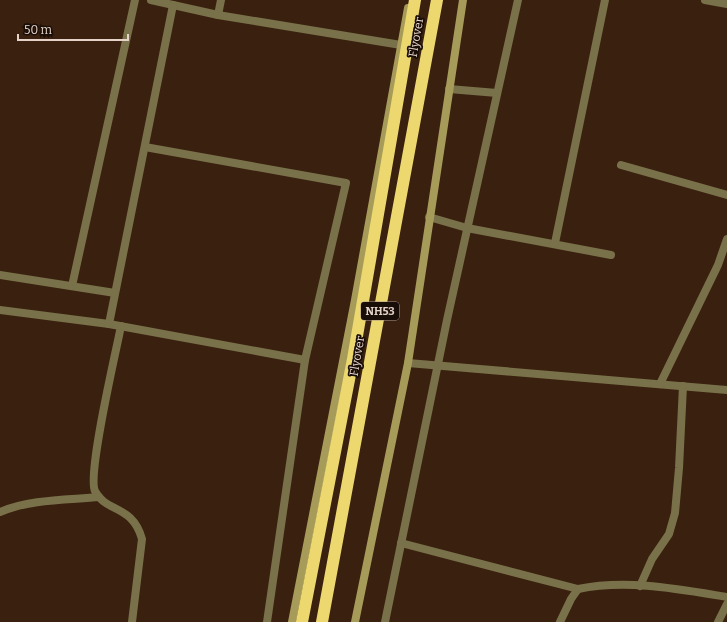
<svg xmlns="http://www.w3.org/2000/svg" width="727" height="622" font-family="Bitter,serif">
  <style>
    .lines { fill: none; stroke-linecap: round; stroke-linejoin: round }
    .lane { stroke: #79714a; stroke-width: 8 }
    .street { stroke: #79714a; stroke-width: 8 }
    .secondary { stroke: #a79b5a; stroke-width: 8 }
    .highway { stroke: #ecd86f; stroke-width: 12 }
    .labels { text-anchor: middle; stroke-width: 3.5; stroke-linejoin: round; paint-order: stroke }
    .shield { fill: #190d07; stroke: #a8988f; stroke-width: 1 }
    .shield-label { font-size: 11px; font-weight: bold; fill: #e5d3c9 }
    .street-label { font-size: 12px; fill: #e5d3c9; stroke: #190d07 }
  </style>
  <rect width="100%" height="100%" fill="#3a200f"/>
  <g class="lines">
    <g class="lane">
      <path d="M 121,326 C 116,352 87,474 95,491 C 106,513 132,504 142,539 L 132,622"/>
      <path d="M 0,512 C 30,499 67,500 99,497"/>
    </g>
    <g class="street">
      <polyline points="151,0 218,15"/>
      <polyline points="221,0 218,15 401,45"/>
      <polyline points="705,0 727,4"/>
      <polyline points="173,5 109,324 305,360"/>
      <polyline points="449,89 497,93"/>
      <polyline points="145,147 346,183 305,360 267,622"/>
      <polyline points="621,165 727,195"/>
      <polyline points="429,217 467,228 611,255"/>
      <polyline points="555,243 605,0"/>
      <polyline points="0,275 115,293"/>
      <polyline points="72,286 135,0"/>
      <polyline points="0,310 109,324"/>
      <polyline points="408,363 727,390"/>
      <polyline points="660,384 718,265 727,239"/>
      <polyline points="401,543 578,589"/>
      <polyline points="640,586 652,559 669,534 675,513 679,468 683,386"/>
      <polyline points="385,622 447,320 518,0"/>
      <path d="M 560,622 L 571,599 L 578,589 C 627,579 678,589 727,597"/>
      <polyline points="718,622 727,604"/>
    </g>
    <g class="secondary">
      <polyline points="292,622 355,300 408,8"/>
      <polyline points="355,622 408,363 463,0"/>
    </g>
    <g class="highway">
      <polyline points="302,622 353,359 415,0"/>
      <polyline points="322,622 437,0"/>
    </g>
  </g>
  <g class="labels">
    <rect class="shield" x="361" y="302" width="38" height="18" rx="3"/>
    <g class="shield-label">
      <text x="380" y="315">NH53</text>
    </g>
    <g class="street-label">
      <text transform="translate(416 37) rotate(-80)" y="4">Flyover</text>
      <text transform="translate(357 356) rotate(-80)" y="4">Flyover</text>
    </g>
  </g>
  <path d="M18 34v6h110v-6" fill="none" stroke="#e5d3c9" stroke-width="2"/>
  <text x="24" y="34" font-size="12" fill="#e5d3c9" stroke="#190d07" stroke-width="3" paint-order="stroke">50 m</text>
</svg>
